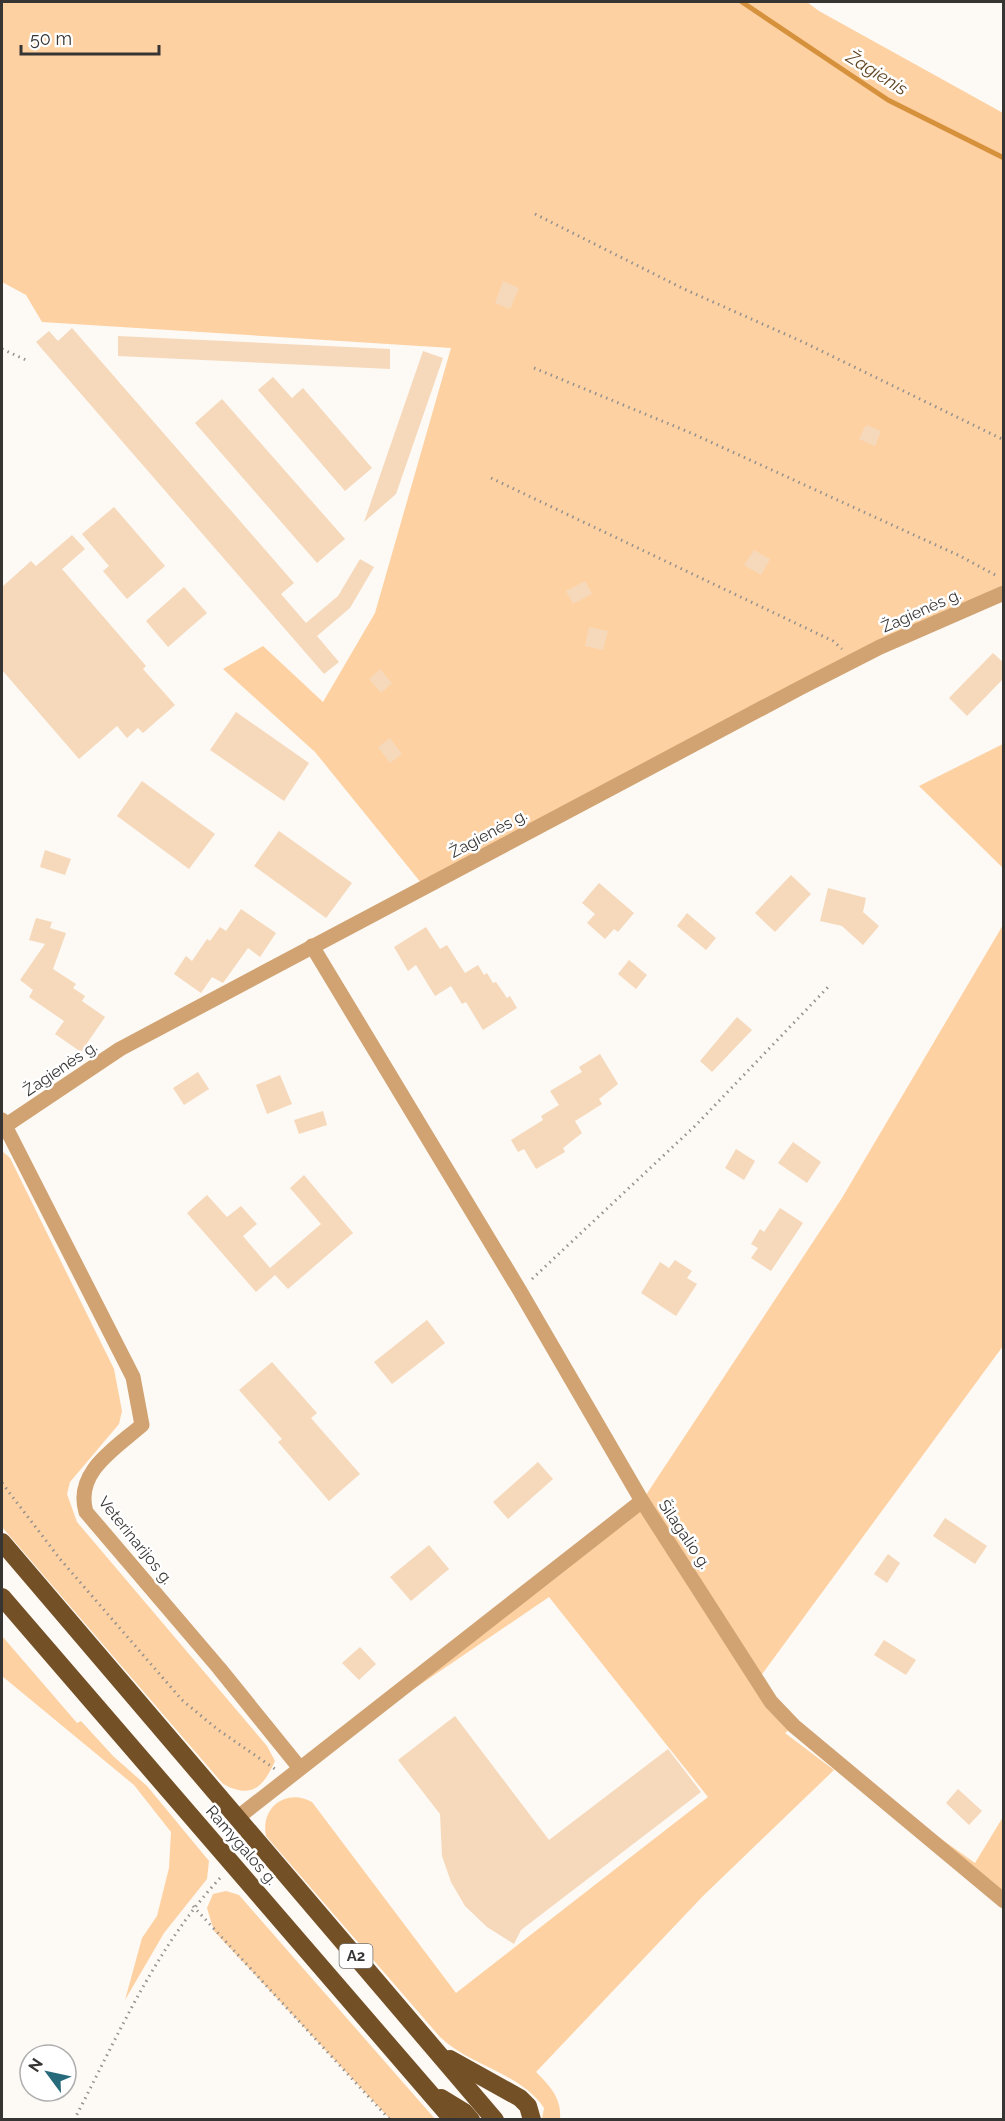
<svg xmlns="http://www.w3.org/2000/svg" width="1005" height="2121" font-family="Raleway,sans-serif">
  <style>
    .green { fill: #fed1a2 }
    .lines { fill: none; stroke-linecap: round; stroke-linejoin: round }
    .stream { stroke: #d6913d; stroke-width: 5 }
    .building { fill: #f6d9bb }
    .path { stroke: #95928f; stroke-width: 3; stroke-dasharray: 1.5 4.5; stroke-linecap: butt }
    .minor { stroke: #d1a372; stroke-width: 15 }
    .highway { stroke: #745026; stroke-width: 18 }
    .labels { text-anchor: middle; stroke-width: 5; stroke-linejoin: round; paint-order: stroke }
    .shield { fill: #fff; stroke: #737271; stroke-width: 1.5 }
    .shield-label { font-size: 15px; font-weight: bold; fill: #373534 }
    .street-label { font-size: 16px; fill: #373534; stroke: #fff }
    .water-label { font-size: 18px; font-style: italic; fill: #604321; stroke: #fff }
  </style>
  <rect width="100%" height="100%" fill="#fdf9f4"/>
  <g class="green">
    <polygon points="2,2 807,2 819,11 1003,113 1003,586 422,884 315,752 223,669 263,646 323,702 375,613 451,348 42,322 26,295 2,282"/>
    <polygon points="1003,744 1003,868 919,786"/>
    <path d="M 1003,925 L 1003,1346 L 757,1681 L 794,1726 L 785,1733 L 834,1770 L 703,1896 L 536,2072 C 549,2085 562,2098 560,2119 L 542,2119 L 544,2108 C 521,2073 470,2066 440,2037 L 266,1836 C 260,1806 288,1788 312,1802 L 456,1993 L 708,1797 L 549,1597 L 299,1767 L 642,1501 L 842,1198 Z"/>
    <path d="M 2,1151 L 10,1158 L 114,1369 L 122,1411 L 119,1424 L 70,1482 L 67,1494 L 77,1522 L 267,1746 L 275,1761 C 263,1788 251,1799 223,1784 L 2,1527 Z"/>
    <polygon points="2,1636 77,1723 81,1721 113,1756 147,1786 209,1861 207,1879 164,1933 125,2000 142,1938 157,1916 169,1868 171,1832 134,1785 2,1676"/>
    <polygon points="874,1791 975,1863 1003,1817 1003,1892"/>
    <polygon points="226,1891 239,1895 435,2119 390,2119 214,1931 207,1908 213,1894"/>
  </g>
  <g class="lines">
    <polyline class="stream" points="742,2 888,100 1004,158"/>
  </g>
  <g class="building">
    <polygon points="503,281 519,288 510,309 495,303"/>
    <polygon points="72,328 294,583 281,594 306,623 338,596 360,559 374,567 350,608 317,636 339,662 324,674 36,342 49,331 58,341"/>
    <polygon points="118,336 390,349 390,369 118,356"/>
    <polygon points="423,351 443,358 396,494 364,522"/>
    <polygon points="273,377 292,398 303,388 372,468 345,491 258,390"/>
    <polygon points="222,399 345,539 317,563 195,423"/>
    <polygon points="866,425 881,431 875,446 859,439"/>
    <polygon points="114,507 165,566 127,599 103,571 109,566 82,534"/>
    <polygon points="72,535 85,549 62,569 146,666 143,669 175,705 143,733 138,728 127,738 117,726 79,759 2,670 2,587 31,561 36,566"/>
    <polygon points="754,550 770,559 761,575 744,565"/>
    <polygon points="585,581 592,594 573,604 566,591"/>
    <polygon points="184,587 207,613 168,647 146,621"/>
    <polygon points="589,627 608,631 603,650 585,646"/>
    <polygon points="993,653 1004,663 1004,678 967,716 949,698"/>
    <polygon points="380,669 392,683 381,693 369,679"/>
    <polygon points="236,712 309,763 284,801 210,750"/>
    <polygon points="390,738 402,754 390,763 378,747"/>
    <polygon points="142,781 215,834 189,869 117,816"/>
    <polygon points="279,831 352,883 326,918 254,866"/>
    <polygon points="45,850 71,859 65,875 40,867"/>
    <polygon points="791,875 811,894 775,932 755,913"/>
    <polygon points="599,883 634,913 618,932 614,929 605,939 587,923 595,914 582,903"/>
    <polygon points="828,888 866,898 863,912 879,926 863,945 842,926 820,921"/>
    <polygon points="241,909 276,933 260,957 248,948 223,983 212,977 201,993 174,974 186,956 192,961 207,939 210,941 220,927 226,931"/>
    <polygon points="687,913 716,938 706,950 677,926"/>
    <polygon points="36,918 52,922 50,928 66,933 53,969 76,984 73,988 85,996 82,1001 105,1017 81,1052 55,1034 64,1021 29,997 33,990 20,980 45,944 29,940"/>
    <polygon points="426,927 440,949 447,945 465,973 478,965 484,975 487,973 493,983 496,982 507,998 510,996 517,1008 483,1030 466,1002 462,1004 451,986 435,996 416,965 408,971 394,947"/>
    <polygon points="629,960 647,975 636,989 618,974"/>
    <polygon points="737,1017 752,1030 712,1072 700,1061"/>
    <polygon points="600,1054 618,1084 599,1099 602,1104 575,1121 582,1133 563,1148 565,1152 536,1169 524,1149 518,1152 511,1140 543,1120 541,1116 559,1105 550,1091 582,1072 579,1067"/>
    <polygon points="198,1072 209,1089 184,1105 173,1088"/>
    <polygon points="280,1075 292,1104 267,1114 256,1085"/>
    <polygon points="323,1111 327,1125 299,1134 294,1120"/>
    <polygon points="793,1142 821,1162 807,1183 778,1163"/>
    <polygon points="736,1149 755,1161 744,1180 725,1168"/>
    <polygon points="304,1175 353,1233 288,1289 275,1275 256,1292 187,1213 207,1195 227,1217 241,1206 257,1224 243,1236 270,1268 321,1224 290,1188"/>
    <polygon points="780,1208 803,1223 771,1271 751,1258 758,1248 751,1244 760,1229 764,1232"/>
    <polygon points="675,1260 692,1271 687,1278 697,1284 676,1316 641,1293 660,1262 669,1268"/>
    <polygon points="427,1320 445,1343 392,1384 374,1362"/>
    <polygon points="272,1362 317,1413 311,1418 360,1474 329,1501 278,1442 282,1439 239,1390"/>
    <polygon points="538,1462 553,1479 508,1519 493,1502"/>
    <polygon points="945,1518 987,1546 975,1564 933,1536"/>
    <polygon points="429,1545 449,1569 411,1601 390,1577"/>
    <polygon points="888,1554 900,1563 887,1583 874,1574"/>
    <polygon points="884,1640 916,1660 906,1675 874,1655"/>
    <polygon points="360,1647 376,1664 359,1680 342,1663"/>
    <polygon points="455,1716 549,1840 668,1749 701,1792 521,1930 514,1944 487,1927 465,1906 451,1882 442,1856 440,1814 398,1760"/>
    <polygon points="958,1789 982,1811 969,1825 946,1803"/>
  </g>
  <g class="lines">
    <g class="path">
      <polyline points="535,214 684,289 803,342 1004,440"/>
      <polyline points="2,349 26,360"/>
      <polyline points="534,368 691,433 960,556 999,577"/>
      <polyline points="491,478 833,641 842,649"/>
      <polyline points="532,1279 696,1125 830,985"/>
      <polyline points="2,1483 60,1559 182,1700 217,1729 275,1769"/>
      <polyline points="193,1906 390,2120"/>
      <path d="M 74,2120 C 118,2036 156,1946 222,1876"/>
    </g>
    <g class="minor">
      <polyline points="312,946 520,1291 642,1501 771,1702 794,1726 1004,1901"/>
      <path d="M 2,1120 L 133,1377 L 142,1425 C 116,1448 74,1472 86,1512 L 219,1668 L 299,1767"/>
      <polyline points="2,1128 120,1049 800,688 880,647 1004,593"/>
      <polyline points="237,1818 642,1501"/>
    </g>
    <g class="highway">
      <polyline points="2,1542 495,2120"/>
      <polyline points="2,1597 453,2120"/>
      <polyline points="450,2059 520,2098 528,2106 532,2120"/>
      <polyline points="441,2098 464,2112 471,2120"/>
    </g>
  </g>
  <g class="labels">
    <rect class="shield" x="339.5" y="1944" width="33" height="24" rx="4.5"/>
    <g class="shield-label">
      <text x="356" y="1961">A2</text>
    </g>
    <g class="street-label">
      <text transform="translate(921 610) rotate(-24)" y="6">Žagienės g.</text>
      <text transform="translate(488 833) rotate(-28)" y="6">Žagienės g.</text>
      <text transform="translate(60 1068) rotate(-34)" y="6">Žagienės g.</text>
      <text transform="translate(685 1534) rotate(56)" y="6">Šilagalio g.</text>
      <text transform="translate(136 1540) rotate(51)" y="6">Veterinarijos g.</text>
      <text transform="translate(242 1845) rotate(49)" y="6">Ramygalos g.</text>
    </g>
    <g class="water-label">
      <text transform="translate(877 73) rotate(32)" y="6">Žagienis</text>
    </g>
  </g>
  <rect width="1005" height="2121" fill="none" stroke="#373534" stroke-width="6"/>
  <g transform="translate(48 2073) rotate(303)"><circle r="28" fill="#ffffff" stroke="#afaeae" stroke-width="1.5"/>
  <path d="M0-4.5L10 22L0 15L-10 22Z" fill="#266a7b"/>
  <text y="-9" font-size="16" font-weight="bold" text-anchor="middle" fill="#373534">N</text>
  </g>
  <path d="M21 45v9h138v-9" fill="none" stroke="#373534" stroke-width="3"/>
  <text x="30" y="45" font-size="18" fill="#373534" stroke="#ffffff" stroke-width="4.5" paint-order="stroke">50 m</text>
</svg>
